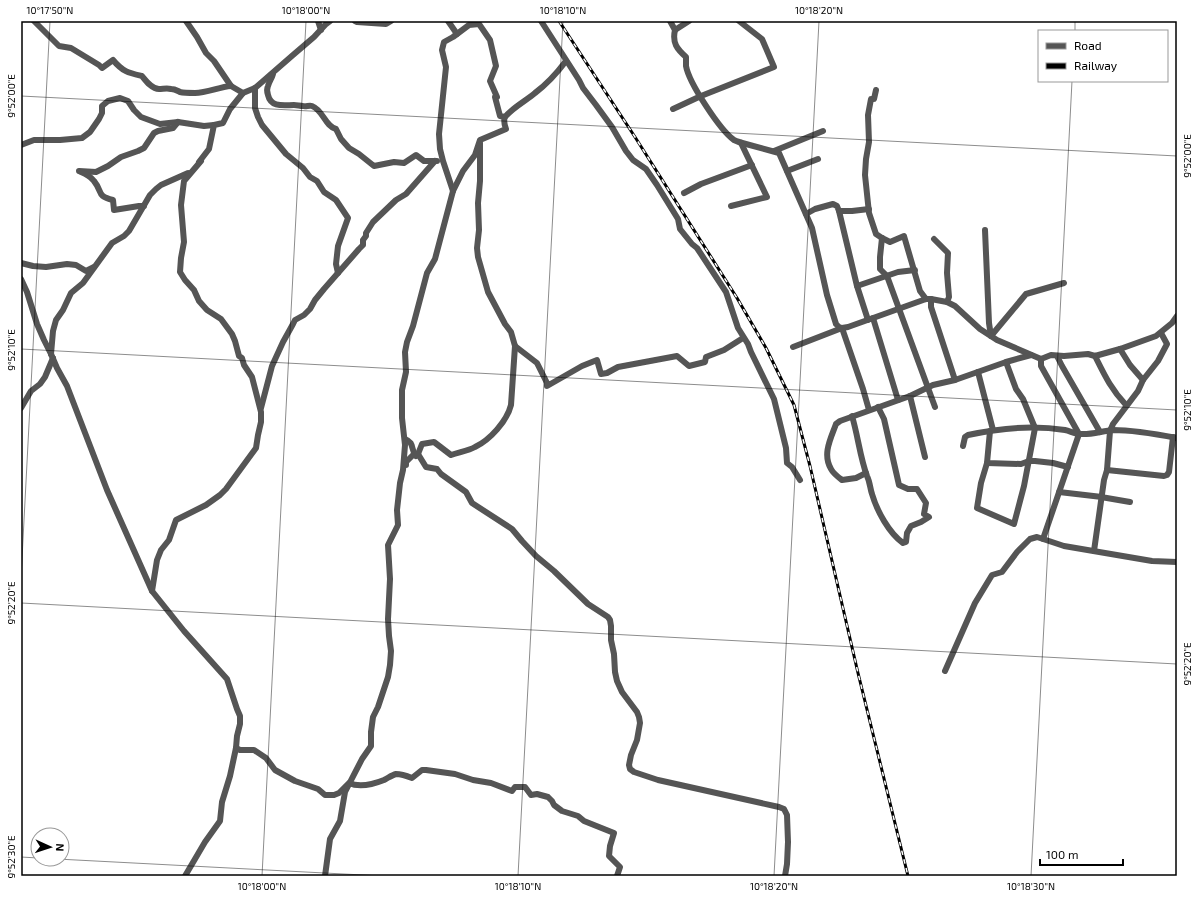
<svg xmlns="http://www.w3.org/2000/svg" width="1198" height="897" font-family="'Exo 2',sans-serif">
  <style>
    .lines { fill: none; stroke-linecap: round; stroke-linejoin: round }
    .minor { stroke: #555; stroke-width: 6 }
    .rail-casing { stroke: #000; stroke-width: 3 }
    .rail { stroke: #fff; stroke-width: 1.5; stroke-dasharray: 4.5; stroke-linecap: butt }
    .ticks { fill: none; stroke: #000; stroke-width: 1; stroke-opacity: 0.45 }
    .neatline { fill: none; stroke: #000; stroke-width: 1.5 }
    .ticks-label { font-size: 10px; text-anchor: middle; fill: #000 }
  </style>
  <rect width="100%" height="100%" fill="#fff"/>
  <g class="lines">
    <g class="minor">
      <path d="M 34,21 L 59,46 L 71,48 L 99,65 L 102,68 L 113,60 C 123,72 129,73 142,76 C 146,81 152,89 159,89 C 163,89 167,88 171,89 C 175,89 176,90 180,92 C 184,93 190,93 195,93 C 207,93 219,87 231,86"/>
      <polyline points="186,21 197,37 206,53 214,61 231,86 243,93"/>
      <polyline points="318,21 321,30"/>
      <polyline points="355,21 357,22 386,24 391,21"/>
      <polyline points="448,21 457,34"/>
      <polyline points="541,21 579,80 583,88 596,105 612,127 626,151 633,160 646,169 657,185 678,219 680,229 692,244 697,248 726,292 738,328 748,344 751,352 774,399 786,448 787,463 792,467 800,480"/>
      <path d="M 670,21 L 675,30 C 672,43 677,49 686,57 C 686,60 686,63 686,66 C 689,83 720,130 734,140 C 738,142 742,143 746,144 L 779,153 L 812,228 L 827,295 L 836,324 L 839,327 L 842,328 L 863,389 L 869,410"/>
      <polyline points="675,30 689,21"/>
      <path d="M 273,74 C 272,78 269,82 268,86 C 267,88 267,92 268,95 C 271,108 284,105 294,105 C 297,105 300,106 303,106 C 306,107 309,105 312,106 C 323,110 325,126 336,129 L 341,139 L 349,148 L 359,154 L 374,166 L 394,162 L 404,163 L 416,155 L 424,161 L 437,161"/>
      <polyline points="255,88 255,108 258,117 262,125 286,154 303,168 310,177 317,181 324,192 336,200 348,218 338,246 336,264 338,273"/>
      <polyline points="876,90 874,99 871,99 868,115 869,142 866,159 865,175 869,213 876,234 882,238 890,242 904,236 920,291 926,299"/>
      <polyline points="673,109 701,96 774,67 762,39 739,21"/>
      <polyline points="480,143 480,181 478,203 479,230 477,248 478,257 488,292 505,324 511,332 515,346 537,363 547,383 547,386 582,366 597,360 601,374 607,373 618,367 677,356 689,366 705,362 706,357 724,350 743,338"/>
      <polyline points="21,145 34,140 60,140 82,138 90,132 99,119 102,113 102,106 108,101 120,98 128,101 134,110 141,117 160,124 178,122 204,126 214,125"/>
      <polyline points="774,151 823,131"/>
      <polyline points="199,162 209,149 214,125 223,123 230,109 243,93 255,88 262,82 293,55 314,37 326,24 330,21"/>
      <polyline points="79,171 96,172 108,166 121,157 138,151 144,148 154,133 158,131 173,128 178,122"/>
      <polyline points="787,171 818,159"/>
      <path d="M 81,172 C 86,174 91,177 94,181 C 103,192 96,196 113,200 L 114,210 L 139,206 L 144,206"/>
      <polyline points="453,191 443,161 440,149 439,134 446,67 442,50 444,42 453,37 469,25 479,24 490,40 496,66 490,81 497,97 495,97 500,116 505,117"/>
      <polyline points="684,193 701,184 752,165"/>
      <polyline points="731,206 767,197 741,143"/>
      <polyline points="839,211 857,286 868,320"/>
      <polyline points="806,214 815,209 833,204 837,206 839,211 852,211 869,209"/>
      <polyline points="985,230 989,323 991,336 1026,294 1064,283"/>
      <polyline points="882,238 880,257 880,269 887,276 935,407"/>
      <polyline points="934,239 948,253 947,273 949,297 947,302"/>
      <polyline points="21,263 33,266 46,267 67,264 76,265 86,271 94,267"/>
      <polyline points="21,279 27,292 37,324 44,340 51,354 57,368 67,386 107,490 152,591 184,631 227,679 237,709 240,716 240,724 237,736 236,748 230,776 222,802 220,821 205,842 185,876"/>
      <polyline points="857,286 898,272 915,270"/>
      <polyline points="931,299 931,307 955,380"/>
      <polyline points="873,318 898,400"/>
      <polyline points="793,347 842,328 848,327 926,299 931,299 947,302 955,306 980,329 997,340 1041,359 1051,355 1064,356 1088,354 1095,356 1120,349 1156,336 1172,323 1177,316"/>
      <polyline points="1120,349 1130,365 1143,380"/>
      <polyline points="51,354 53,331 56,320 63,310 71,293 83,283 112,243 124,236 129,231 150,195 156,189 161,185 188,173"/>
      <polyline points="1057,356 1062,366 1100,432"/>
      <path d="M 1095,356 C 1105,376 1111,389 1126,405"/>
      <polyline points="1041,359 1041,366 1079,434 1043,539"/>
      <polyline points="978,372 993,430"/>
      <polyline points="910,396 925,457"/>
      <polyline points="21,408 31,391 40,384 45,377 53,358"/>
      <polyline points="261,408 272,366 283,342 293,324 295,320 304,315 310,309 315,300 324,289 359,249 363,245 363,240 366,236 366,233 373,222 396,200 406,194 435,161"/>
      <path d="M 852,416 C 858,436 860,457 867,476 C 870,482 870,488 872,494 C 877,511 889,533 903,543 L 906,542 L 907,533 L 911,526 L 921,522 L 929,517 L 924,514 L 926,503 L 917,489 L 908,489 L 899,485 L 884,419 L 878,407"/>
      <polyline points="990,431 987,463 1021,464 1029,461 1035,461 1053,463 1068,467"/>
      <path d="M 405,439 C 415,443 410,449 416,456"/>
      <path d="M 963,446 L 965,437 L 968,435 C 1000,428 1033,425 1065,430 C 1070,431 1075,434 1080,434 C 1091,435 1102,431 1113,430 C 1135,430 1156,434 1177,438"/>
      <polyline points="418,454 426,467 437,469 441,474 466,492 472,503 512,529 522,541 536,556 554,571 588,604 608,617 610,620 611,626 611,640 614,654 615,672 617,681 622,692 637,712 639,717 640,723 637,740 631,755 629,765 630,769 634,772 658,780 779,807 784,809 787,815 788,842 787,864 785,876"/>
      <polyline points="987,463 981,483 977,508 1014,524 1024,486 1035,428 1023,399 1016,389 1006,362"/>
      <path d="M 406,465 L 406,462 L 414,454 L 418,454 L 422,444 L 434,442 L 451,455 C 459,452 468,451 475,447 C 490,440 507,421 511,405 L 515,346"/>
      <polyline points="1107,470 1164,476 1167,475 1169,472 1173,437"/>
      <path d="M 866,473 L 856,478 L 842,480 C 838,477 833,473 831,469 C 822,454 831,438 836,424 L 840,421 L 910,396 L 933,385 L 955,380 L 1006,362 L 1031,355"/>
      <polyline points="1059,492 1102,497"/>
      <polyline points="1101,497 1130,502"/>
      <polyline points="1094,551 1104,480 1107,470 1110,431 1113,424 1138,391 1143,380 1158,361 1167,344 1161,333"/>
      <polyline points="152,591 157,560 161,550 169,540 176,520 206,505 220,495 226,489 256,448 258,435 261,422 261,412 252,377 244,365 242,358 239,356 235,341 232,334 221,319 207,310 199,301 194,290 185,280 180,272 181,258 184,242 181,205 184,181 201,161"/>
      <polyline points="945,671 975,603 992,575 1002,572 1017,552 1030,539 1037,537 1064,546 1152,561 1177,562"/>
      <path d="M 236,748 L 240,750 L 254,750 L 266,758 L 275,770 L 295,781 L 318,789 L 325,795 L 334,795 L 339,793 L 349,783 C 360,788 374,784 384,780 C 388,778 392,775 396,774 C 401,774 407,776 412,778 L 422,770 L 426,770 L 455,774 L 473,780 L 491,783 L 512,791 L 515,787 L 525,787 L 531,795 L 537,794 L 548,797 L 552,801 L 554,805 L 562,811 L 578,816 L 584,821 L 614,833 L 610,846 L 609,856 L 620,867 L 617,876"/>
      <path d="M 325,876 L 330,839 L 340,821 L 345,792 L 362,759 L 371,746 L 371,732 L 373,717 L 378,707 L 388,677 L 390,665 L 391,651 L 389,636 L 388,619 L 390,579 L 388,545 L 398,525 L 397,510 L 400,483 L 403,470 L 405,445 L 402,418 L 402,390 L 406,372 L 405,352 L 407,342 L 413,326 L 427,273 L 435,259 L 453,191 L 463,171 L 475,155 L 480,140 L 506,129 C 505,126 503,121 505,117 C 512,108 527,100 535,93 C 547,84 557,73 566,61"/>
    </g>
    <defs>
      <polyline id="rail" points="559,21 635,137 737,298 766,348 794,405 810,466 858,673 908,876"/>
    </defs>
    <use href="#rail" class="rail-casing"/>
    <use href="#rail" class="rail"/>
  </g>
  <path class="ticks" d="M 1075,31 L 1075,21M 21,96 L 1177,156M 21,349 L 1177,410M 21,578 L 50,21M 21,603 L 1177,664M 21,857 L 38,858M 57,859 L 382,876M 262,876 L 306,21M 518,876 L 563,21M 774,876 L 819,21M 1031,876 L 1072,81"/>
  <rect width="1198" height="897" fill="none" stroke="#ffffff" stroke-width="44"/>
  <rect x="1038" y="30" width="130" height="52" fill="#ffffff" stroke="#999999"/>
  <rect x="1046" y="43" width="20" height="6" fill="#555555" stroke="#999999"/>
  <text x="1074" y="50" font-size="12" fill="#000000">Road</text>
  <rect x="1046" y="63" width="20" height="6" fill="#000000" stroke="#999999"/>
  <text x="1074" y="70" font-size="12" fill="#000000">Railway</text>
  <g transform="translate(50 847) rotate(93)"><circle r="19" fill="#ffffff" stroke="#999999"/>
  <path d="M0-3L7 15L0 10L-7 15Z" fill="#000000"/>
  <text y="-6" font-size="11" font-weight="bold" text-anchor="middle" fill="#000000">N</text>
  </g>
  <path d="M1040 859v6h83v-6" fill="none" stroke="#000000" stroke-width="2"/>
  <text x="1046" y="859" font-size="12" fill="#000000" stroke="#ffffff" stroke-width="3" paint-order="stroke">100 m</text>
  <rect x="22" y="22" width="1154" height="853" class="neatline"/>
  <g class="ticks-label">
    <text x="50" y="14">10°17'50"N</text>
    <text x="306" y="14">10°18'00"N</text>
    <text x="563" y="14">10°18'10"N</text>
    <text x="819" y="14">10°18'20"N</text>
    <text transform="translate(11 96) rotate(-90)" y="4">9°52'00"E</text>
    <text transform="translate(1187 156) rotate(-90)" y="4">9°52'00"E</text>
    <text transform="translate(11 350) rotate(-90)" y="4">9°52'10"E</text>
    <text transform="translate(1187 410) rotate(-90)" y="4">9°52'10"E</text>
    <text transform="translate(11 603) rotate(-90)" y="4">9°52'20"E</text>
    <text transform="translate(1187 664) rotate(-90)" y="4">9°52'20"E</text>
    <text transform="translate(11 857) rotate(-90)" y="4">9°52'30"E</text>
    <text x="262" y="890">10°18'00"N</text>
    <text x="518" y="890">10°18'10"N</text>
    <text x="774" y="890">10°18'20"N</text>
    <text x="1031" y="890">10°18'30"N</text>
  </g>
</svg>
